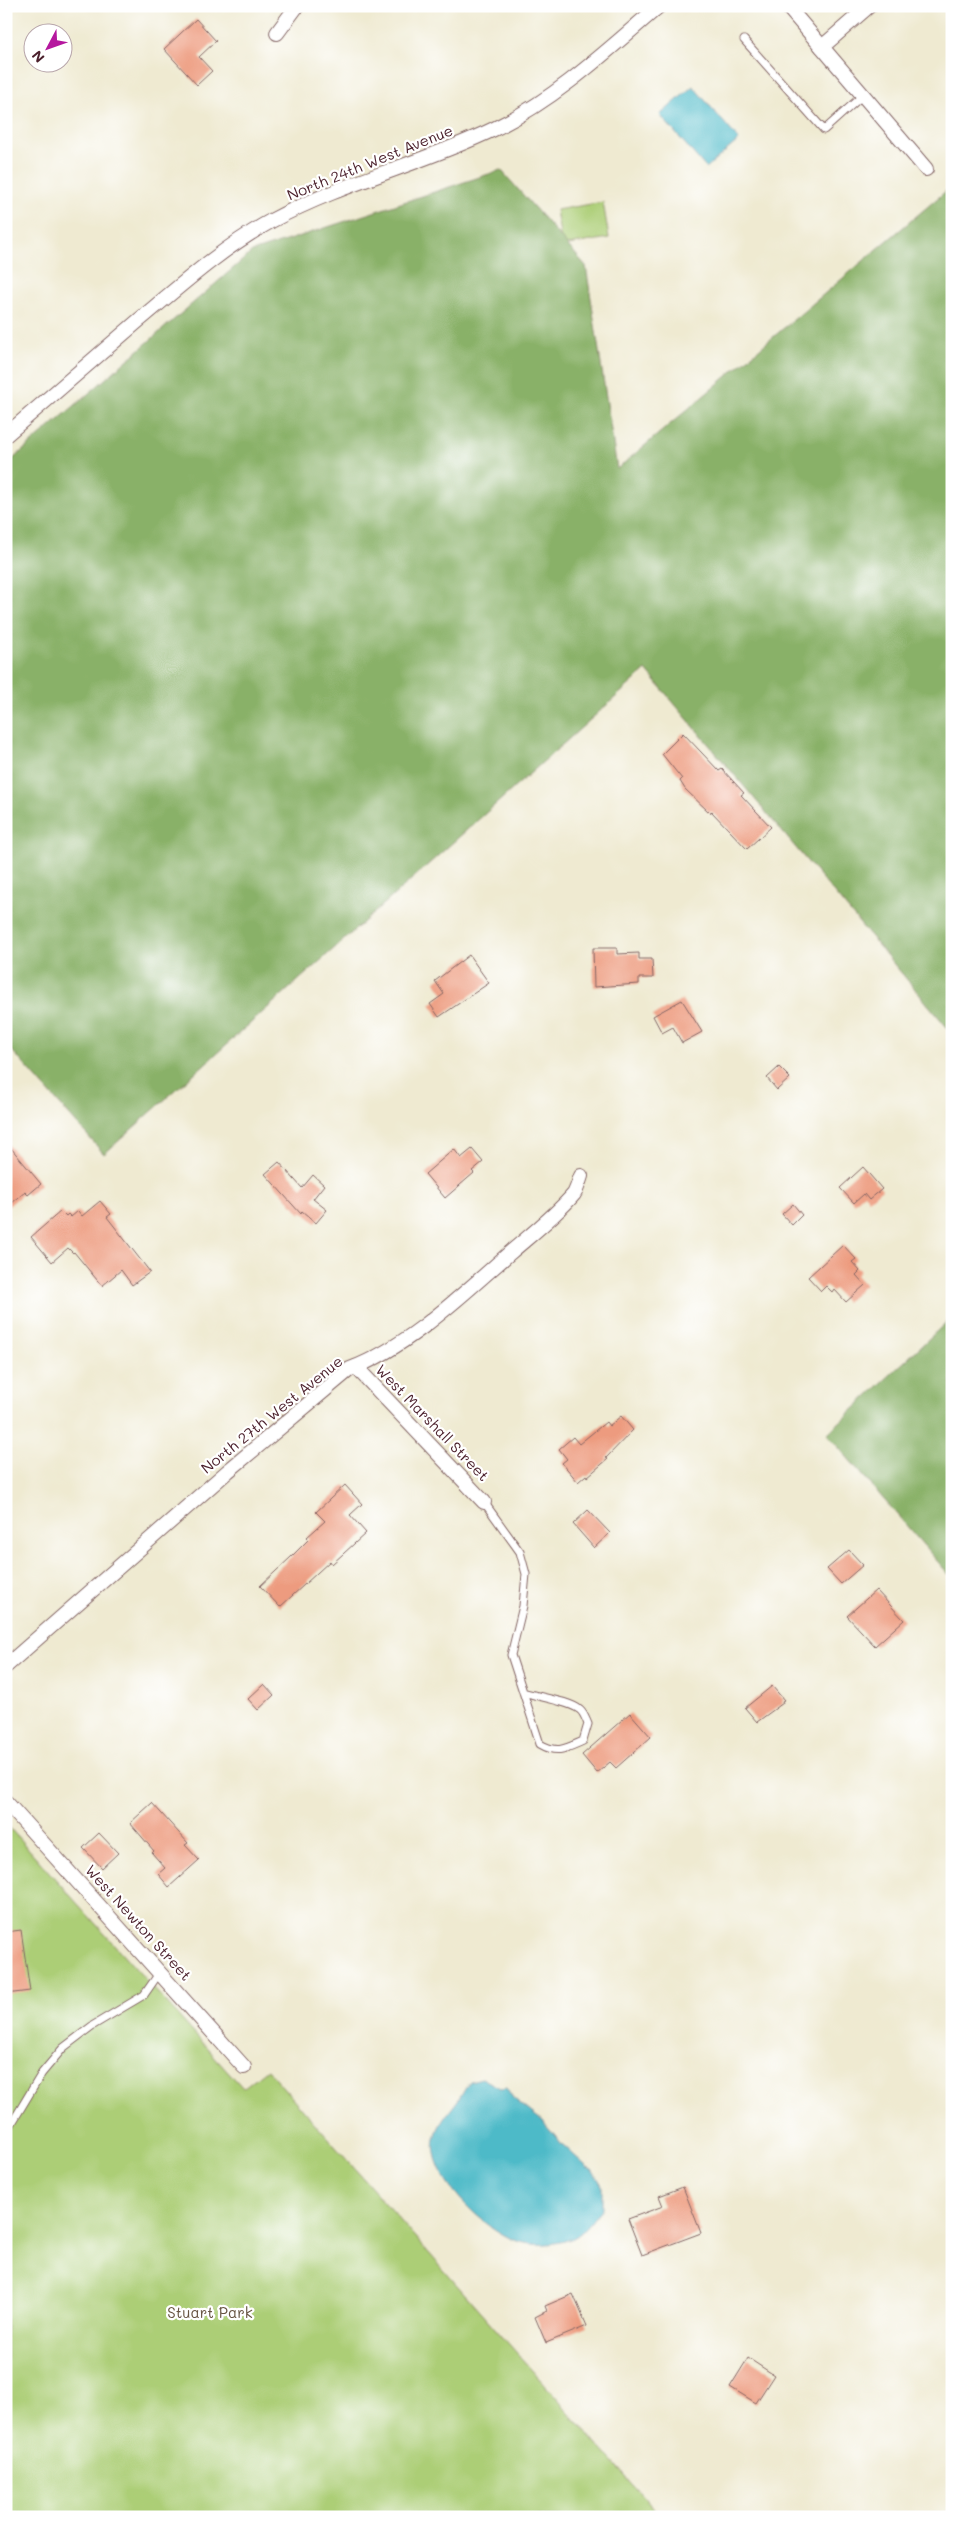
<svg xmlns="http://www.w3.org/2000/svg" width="958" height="2523" font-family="Mali,sans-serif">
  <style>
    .green { fill: #acce76; stroke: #7b7650 }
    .forest { fill: #89b167; stroke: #6a6849 }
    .water { fill: #4dbac8; stroke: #4c6c7a }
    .building { fill: #ed9b7f }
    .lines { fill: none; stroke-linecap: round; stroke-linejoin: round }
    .lane-casing { stroke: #846665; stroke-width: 9 }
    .street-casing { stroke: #846665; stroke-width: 16 }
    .lane { stroke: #fff; stroke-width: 7 }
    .street { stroke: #fff; stroke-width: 14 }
    .labels { text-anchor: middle; stroke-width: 4.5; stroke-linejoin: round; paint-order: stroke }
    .street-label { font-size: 15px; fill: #4a1f2b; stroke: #fff }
    .park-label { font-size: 15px; fill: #675442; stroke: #fff }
  </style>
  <rect width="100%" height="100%" fill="#fff"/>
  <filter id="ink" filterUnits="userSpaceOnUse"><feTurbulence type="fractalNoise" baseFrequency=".02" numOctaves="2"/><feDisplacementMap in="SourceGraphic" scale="10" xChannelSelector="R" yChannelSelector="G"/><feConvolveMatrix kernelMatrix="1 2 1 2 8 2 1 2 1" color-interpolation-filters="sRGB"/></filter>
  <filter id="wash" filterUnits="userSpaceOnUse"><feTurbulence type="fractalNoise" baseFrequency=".0096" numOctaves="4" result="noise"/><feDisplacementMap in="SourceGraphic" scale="20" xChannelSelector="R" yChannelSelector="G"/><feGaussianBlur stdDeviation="1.12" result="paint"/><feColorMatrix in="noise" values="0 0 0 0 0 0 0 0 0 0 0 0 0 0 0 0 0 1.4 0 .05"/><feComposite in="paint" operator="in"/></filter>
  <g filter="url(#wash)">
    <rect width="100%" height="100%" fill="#efead1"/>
    <g class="green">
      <polygon points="603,202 609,238 562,246 556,210"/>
      <polygon points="6,1824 243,2088 267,2069 661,2517 6,2517"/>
    </g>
    <g class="forest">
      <polygon points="501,170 586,266 617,469 952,186 952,1033 646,670 104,1154 6,1044 6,465 252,252"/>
      <polygon points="952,1317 952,1578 827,1434"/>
    </g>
    <g class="water">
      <polygon points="693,86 739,140 706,168 660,115"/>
      <path d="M 482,2078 L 500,2088 L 506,2087 L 513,2098 L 541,2120 L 562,2144 L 587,2167 L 592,2169 L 602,2185 L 602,2208 C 594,2217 584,2233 573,2238 C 559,2244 539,2246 524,2243 C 490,2236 427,2177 435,2139 C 438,2123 449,2113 458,2100 C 462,2094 465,2087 470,2081 Z"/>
    </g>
    <g id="blocks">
      <g class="building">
        <polygon points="196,19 216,41 199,57 212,71 197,85 164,49"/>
        <polygon points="683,733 719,771 722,769 744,793 741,795 771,827 747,849 711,811 710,813 685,789 680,781 682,779 662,754"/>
        <polygon points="593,948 617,948 617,954 639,953 639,959 652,959 653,978 639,978 639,984 594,987"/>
        <polygon points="469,955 489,983 439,1017 430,1004 444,994 435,981"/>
        <polygon points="682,1000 702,1032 682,1043 673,1027 662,1033 653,1016"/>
        <polygon points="779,1067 790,1078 777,1090 767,1078"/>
        <polygon points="6,1142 41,1184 28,1195 25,1192 6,1208"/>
        <polygon points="454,1149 461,1158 472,1149 483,1162 472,1171 474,1173 445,1198 425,1174"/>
        <polygon points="279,1162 302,1188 313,1175 324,1185 313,1199 327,1210 316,1223 302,1211 301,1214 265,1174"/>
        <polygon points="863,1167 882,1189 869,1200 864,1194 854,1203 840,1188"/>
        <polygon points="100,1201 111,1214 107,1217 150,1272 132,1285 121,1270 102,1286 74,1252 73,1253 68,1248 52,1262 31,1237 61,1211 66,1216 68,1214 71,1217 78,1211 82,1216"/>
        <polygon points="793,1204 802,1215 792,1225 782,1214"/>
        <polygon points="843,1245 856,1259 852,1262 860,1271 856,1275 865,1285 846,1302 834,1289 832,1292 826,1286 821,1291 808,1277"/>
        <polygon points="621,1416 633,1430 606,1458 608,1459 587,1477 586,1475 578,1482 562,1463 567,1459 559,1449 573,1437 579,1444 606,1422 609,1426"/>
        <polygon points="345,1485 362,1504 350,1515 366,1533 332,1564 330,1561 280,1607 260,1586 291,1557 309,1539 307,1537 325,1521 316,1512"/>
        <polygon points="588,1510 610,1533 594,1548 573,1524"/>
        <polygon points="849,1550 863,1565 841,1584 827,1569"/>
        <polygon points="876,1590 904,1620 875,1646 847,1616"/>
        <polygon points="264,1684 274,1695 258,1710 248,1699"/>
        <polygon points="772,1686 784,1700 782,1701 783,1703 757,1722 745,1708"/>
        <polygon points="630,1713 651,1737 616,1768 610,1762 597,1773 582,1755"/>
        <polygon points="152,1803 188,1843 185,1845 199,1860 169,1887 158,1874 165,1868 152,1853 154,1851 130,1823"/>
        <polygon points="99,1833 118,1853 102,1868 83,1848"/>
        <polygon points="21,1930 30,1991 6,1994 6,1932"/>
        <polygon points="683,2187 701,2233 642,2255 628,2219 663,2206 659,2196"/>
        <polygon points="573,2294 587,2326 546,2343 535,2317 547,2311 545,2306"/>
        <polygon points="748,2358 774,2375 756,2403 730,2387"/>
      </g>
    </g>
  </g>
  <g filter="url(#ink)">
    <use href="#blocks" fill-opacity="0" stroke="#846665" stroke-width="1"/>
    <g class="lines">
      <defs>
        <g id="lane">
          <polyline points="744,40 824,130 863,95"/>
          <path d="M 484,1502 L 520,1552 L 526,1574 L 523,1606 L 511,1655 L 540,1744 C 557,1754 565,1749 583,1741 L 588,1724 C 586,1720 584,1713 580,1710 C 570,1701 538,1697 523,1692"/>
          <polyline points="6,2133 42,2073 63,2048 92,2026 144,1995 160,1972"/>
        </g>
        <g id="street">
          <polyline points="787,6 926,169"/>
          <polyline points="277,33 297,6"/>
          <polyline points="822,47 869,6"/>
          <path d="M 6,435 C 50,397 94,359 138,321 C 181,285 222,248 271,221 C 343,182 422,164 494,129 C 556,99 608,50 659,6"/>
          <polyline points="356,1367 484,1502"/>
          <path d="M 6,1666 L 228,1471 L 350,1369 C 409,1347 465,1292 512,1251 C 533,1233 556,1215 574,1194 C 577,1189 579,1182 581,1176"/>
          <polyline points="6,1802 244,2067"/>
        </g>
      </defs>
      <use href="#lane" class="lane-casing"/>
      <use href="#street" class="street-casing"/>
      <use href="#lane" class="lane"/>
      <use href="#street" class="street"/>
    </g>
  </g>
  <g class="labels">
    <g class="street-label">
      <text transform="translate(370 163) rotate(-22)" y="5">North 24th West Avenue</text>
      <text transform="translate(272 1415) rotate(-39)" y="5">North 27th West Avenue</text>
      <text transform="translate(432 1423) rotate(46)" y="5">West Marshall Street</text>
      <text transform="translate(138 1923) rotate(48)" y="5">West Newton Street</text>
    </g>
    <g class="park-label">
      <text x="210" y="2318">Stuart Park</text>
    </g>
  </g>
  <rect width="958" height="2523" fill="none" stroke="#fff" stroke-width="25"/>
  <g transform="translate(48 48) rotate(229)"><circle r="24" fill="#ffffff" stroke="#b7a5aa"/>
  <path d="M0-4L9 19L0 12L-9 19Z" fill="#b5179e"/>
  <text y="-8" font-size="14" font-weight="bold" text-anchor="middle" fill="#4a1f2b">N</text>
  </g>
</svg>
